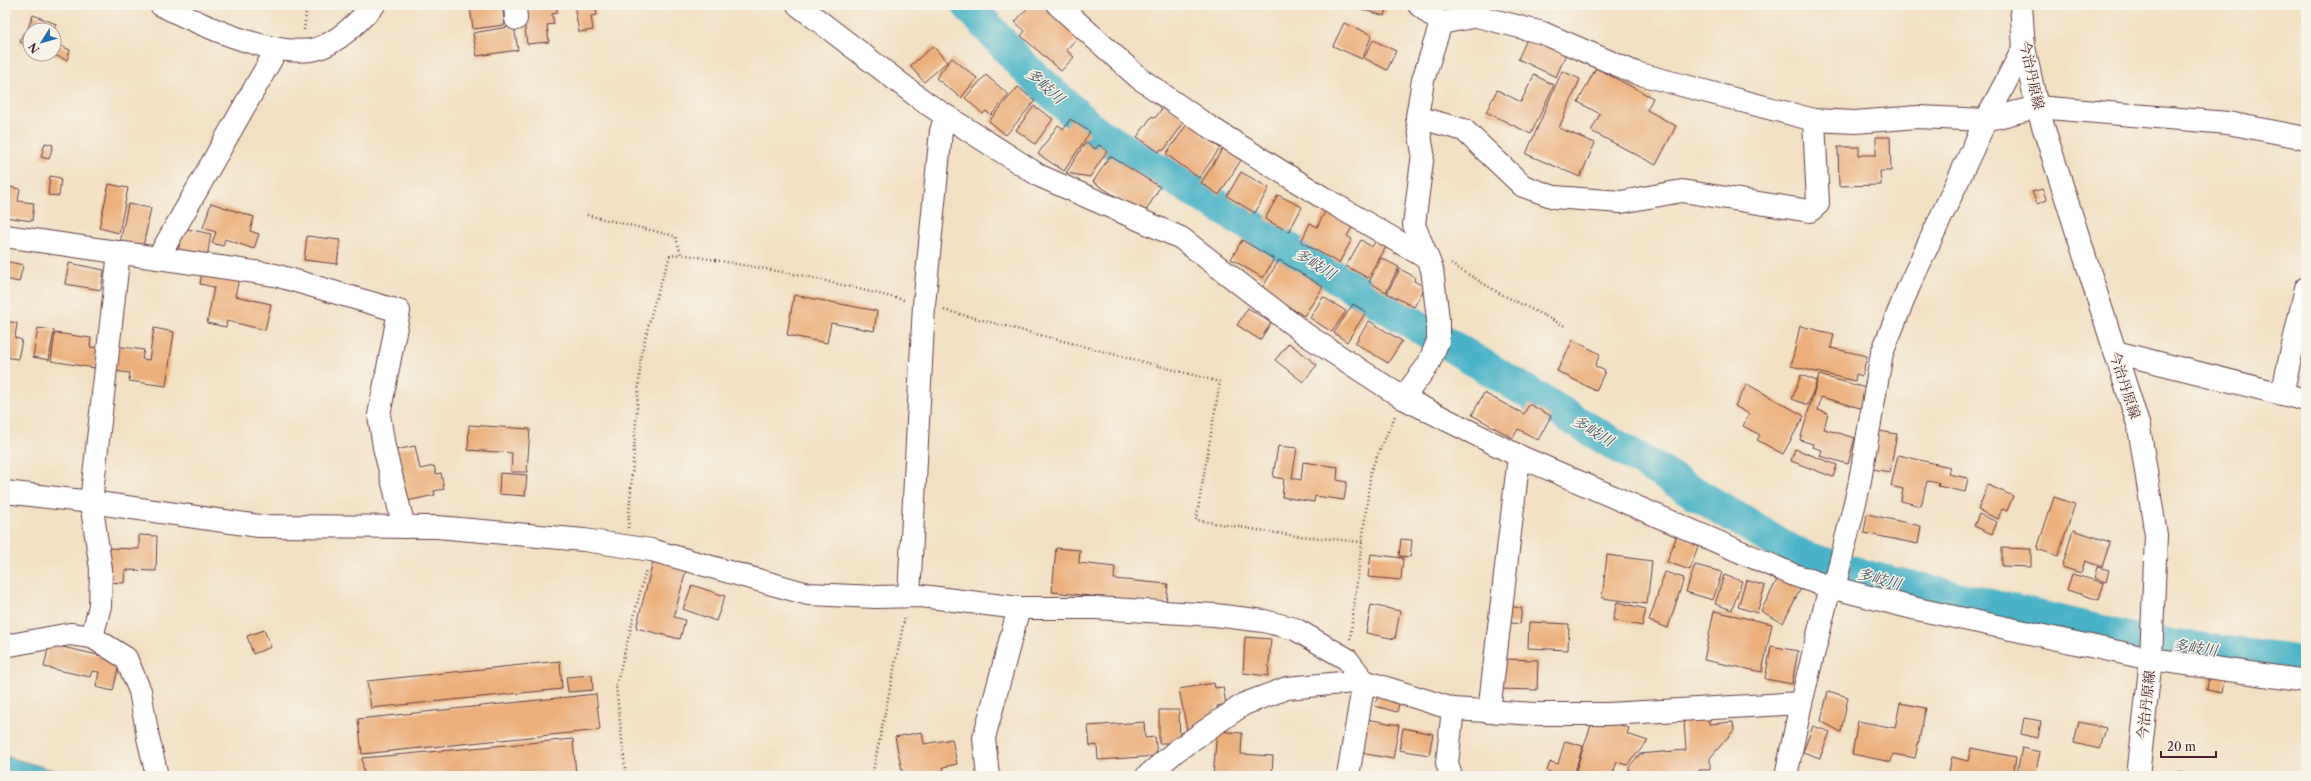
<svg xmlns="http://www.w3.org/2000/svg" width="2311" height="781" font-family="'Libre Caslon Text','Noto Serif JP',serif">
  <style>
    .water { fill: #48b2c7; stroke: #496879 }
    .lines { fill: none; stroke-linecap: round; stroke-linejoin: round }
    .river { stroke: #48b2c7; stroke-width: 33 }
    .building { fill: #eaaf7c }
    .minor-casing { stroke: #633c42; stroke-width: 24 }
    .major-casing { stroke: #633c42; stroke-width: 24 }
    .path { stroke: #633c42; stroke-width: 2.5; stroke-dasharray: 1 3; stroke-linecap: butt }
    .minor { stroke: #fff; stroke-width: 22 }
    .major { stroke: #fff; stroke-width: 22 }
    .labels { text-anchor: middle; stroke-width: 3; stroke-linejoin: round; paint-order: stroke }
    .street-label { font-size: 14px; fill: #4a1f2b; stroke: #f7f3e8 }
    .water-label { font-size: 15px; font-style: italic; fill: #495262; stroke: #f7f3e8 }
  </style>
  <rect width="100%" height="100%" fill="#f7f3e8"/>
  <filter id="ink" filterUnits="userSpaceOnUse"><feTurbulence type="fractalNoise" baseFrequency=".025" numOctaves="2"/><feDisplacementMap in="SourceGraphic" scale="8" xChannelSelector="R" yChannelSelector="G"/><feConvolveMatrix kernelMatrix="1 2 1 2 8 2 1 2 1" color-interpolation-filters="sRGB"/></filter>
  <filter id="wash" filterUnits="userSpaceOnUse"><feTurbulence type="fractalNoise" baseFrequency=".012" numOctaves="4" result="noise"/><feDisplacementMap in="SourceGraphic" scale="16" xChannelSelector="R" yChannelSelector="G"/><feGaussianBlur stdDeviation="0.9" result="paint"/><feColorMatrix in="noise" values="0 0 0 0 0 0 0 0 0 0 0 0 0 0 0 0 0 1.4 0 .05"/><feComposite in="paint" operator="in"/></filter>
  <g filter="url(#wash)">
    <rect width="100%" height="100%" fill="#f2e0c3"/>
    <polygon class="water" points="5,756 74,776 5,776"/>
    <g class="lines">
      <polyline class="river" points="968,5 1022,65 1094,131 1798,555 1868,577 2143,641 2306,663"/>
    </g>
    <g id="blocks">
      <g class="building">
        <polygon points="482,5 502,5 505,25 473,29 470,7"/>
        <polygon points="522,5 556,5 557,13 552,14 554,24 547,25 549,42 527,44"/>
        <polygon points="574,5 595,5 597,15 591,16 593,30 579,32"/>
        <polygon points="1030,5 1048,5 1081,34 1066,50 1074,57 1061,71 1021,36 1025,31 1015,22"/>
        <polygon points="1346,5 1388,5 1385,16"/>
        <polygon points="33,15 56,24 54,30 27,31"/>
        <polygon points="1344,23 1372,35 1362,59 1333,46"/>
        <polygon points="514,26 518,50 477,56 473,33"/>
        <polygon points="24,32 30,34 30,46 20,42"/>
        <polygon points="1528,37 1566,54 1556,77 1518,59"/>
        <polygon points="1373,40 1396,51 1387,70 1364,58"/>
        <polygon points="54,43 70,50 67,60 51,54 54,54"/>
        <polygon points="933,46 947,62 924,82 910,66"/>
        <polygon points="952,58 977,78 961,98 936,78"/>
        <polygon points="1596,68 1653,98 1647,110 1676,126 1656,165 1591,131 1600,114 1578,102"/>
        <polygon points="1562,71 1580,79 1559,128 1595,143 1580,177 1526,154"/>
        <polygon points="986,75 1009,95 991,115 986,111 983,114 965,98"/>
        <polygon points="1534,75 1554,85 1531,134 1486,112 1497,90 1521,102"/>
        <polygon points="1018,87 1035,101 1006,135 989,121"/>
        <polygon points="1165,105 1186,120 1164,150 1161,149 1159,152 1137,137 1152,116 1155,118"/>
        <polygon points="1034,106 1053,119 1035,144 1016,130"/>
        <polygon points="1070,119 1090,132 1064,171 1038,154 1058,125 1064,129"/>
        <polygon points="1190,120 1204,130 1201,134 1220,148 1199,178 1166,154"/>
        <polygon points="1876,137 1890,137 1891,171 1880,171 1881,185 1839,186 1838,147 1859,147 1859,155 1876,155"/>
        <polygon points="1086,142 1095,149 1099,145 1107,151 1090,177 1066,173"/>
        <polygon points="45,143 53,145 49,159 41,157"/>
        <polygon points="1225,145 1243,157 1219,195 1201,183"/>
        <polygon points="1110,156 1160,187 1144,214 1093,182"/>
        <polygon points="1241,172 1269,188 1255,213 1227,196"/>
        <polygon points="50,176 61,178 59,196 48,195"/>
        <polygon points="109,184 128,188 119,233 99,228"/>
        <polygon points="5,186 20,189 18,201 34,203 32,221 5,217"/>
        <polygon points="2042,189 2047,200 2037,204 2032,192"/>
        <polygon points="1278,195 1302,207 1289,232 1265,219"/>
        <polygon points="211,203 254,217 250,231 259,234 254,249 225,239 223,246 212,243 216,232 203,228"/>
        <polygon points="128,204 151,208 143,247 120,243"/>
        <polygon points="1327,208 1354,224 1347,236 1352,239 1339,263 1301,242 1310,223 1317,227"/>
        <polygon points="183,228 211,234 207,257 178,251"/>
        <polygon points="1379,234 1390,240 1368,278 1346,266 1361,240 1372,247"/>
        <polygon points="307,236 340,240 337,264 304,260"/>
        <polygon points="1242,240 1274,259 1263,278 1231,259"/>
        <polygon points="1381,258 1399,267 1386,292 1369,282"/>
        <polygon points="1279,260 1323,287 1304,316 1261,290"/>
        <polygon points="5,261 23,265 19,282 5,279"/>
        <polygon points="69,263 104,270 101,290 65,284"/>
        <polygon points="203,267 240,275 235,296 271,304 265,330 227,321 226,327 207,323 214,287 200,284"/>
        <polygon points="1400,269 1415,277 1414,281 1425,287 1414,307 1387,293"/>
        <polygon points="794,295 877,311 874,331 831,323 827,343 787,335"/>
        <polygon points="1323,297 1346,311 1332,332 1310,318"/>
        <polygon points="1353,304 1366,312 1347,342 1334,333"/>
        <polygon points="1248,308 1271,323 1260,340 1237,325"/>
        <polygon points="5,321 17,323 15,338 22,340 18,359 5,357"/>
        <polygon points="1369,321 1402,341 1388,363 1355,343"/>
        <polygon points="1800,326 1834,334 1831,348 1867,356 1862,376 1856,374 1855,381 1791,366"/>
        <polygon points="38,328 54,330 49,360 33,357"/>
        <polygon points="154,328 174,332 166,386 129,381 130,373 113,371 116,346 144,350 142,359 149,360"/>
        <polygon points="55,333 91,338 90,347 98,348 95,368 51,361"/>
        <polygon points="1573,340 1600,354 1595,366 1605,371 1596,391 1557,371"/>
        <polygon points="1289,343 1317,365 1303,382 1275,360"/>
        <polygon points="1801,375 1817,381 1808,405 1792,399"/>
        <polygon points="1819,375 1873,390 1867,410 1821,397 1818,410 1828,413 1824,429 1855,438 1848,464 1820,456 1822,450 1812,447 1813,444 1800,440"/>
        <polygon points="1747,384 1804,416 1783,454 1757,440 1760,435 1743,426 1749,414 1735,406"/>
        <polygon points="1484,393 1524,414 1529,404 1551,416 1538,440 1518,429 1513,438 1472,415"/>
        <polygon points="469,425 530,429 527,472 511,472 512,453 468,450"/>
        <polygon points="1879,431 1897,434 1890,472 1872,469"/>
        <polygon points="415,446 420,469 434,466 436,474 441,473 444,489 434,491 435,495 407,501 396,450"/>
        <polygon points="1278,446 1297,448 1292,478 1301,480 1303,462 1338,467 1337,480 1347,482 1344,500 1315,496 1314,502 1282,497 1284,479 1273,477"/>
        <polygon points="1795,449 1837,465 1833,477 1791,461"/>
        <polygon points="1898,455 1950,467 1948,474 1968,478 1965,492 1938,486 1939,483 1927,481 1921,506 1901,501 1903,489 1891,486"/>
        <polygon points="500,473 527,475 525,496 499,494"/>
        <polygon points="1988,485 2013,496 2007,511 2002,509 1998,519 1978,510"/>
        <polygon points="2054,497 2075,504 2058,556 2037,549"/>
        <polygon points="1867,514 1921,526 1918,544 1864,533"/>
        <polygon points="1979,514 1997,522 1992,534 1974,526"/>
        <polygon points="2073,530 2110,542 2102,567 2085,561 2081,573 2062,567"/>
        <polygon points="139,535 157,536 156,571 125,570 124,583 106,582 107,548 139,549"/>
        <polygon points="1677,535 1699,543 1690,570 1667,562"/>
        <polygon points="1401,539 1412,540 1410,557 1399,556"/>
        <polygon points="1056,548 1080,550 1079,563 1115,567 1114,579 1168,584 1166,604 1052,592"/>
        <polygon points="2002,548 2031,549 2031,567 2002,566"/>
        <polygon points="1371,554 1403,558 1401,580 1368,577"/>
        <polygon points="1607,555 1652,561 1647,604 1602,598"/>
        <polygon points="654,558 687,566 674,617 685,620 680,639 636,628"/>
        <polygon points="1695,565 1722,572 1713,600 1686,592"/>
        <polygon points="2097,567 2109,570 2106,582 2094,578"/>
        <polygon points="1665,572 1684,578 1668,628 1649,621"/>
        <polygon points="2072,574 2104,583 2099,600 2067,590"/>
        <polygon points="1724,575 1742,581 1732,610 1715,604"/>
        <polygon points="1779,576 1801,588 1783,623 1761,611"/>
        <polygon points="1746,580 1765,586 1757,613 1738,607"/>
        <polygon points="692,585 725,596 716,621 683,609"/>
        <polygon points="1617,602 1646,609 1642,626 1613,620"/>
        <polygon points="1371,605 1400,611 1395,639 1366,633"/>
        <polygon points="1506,606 1522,608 1520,624 1504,622"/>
        <polygon points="1714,611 1772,624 1762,672 1704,660"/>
        <polygon points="1529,622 1569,624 1568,650 1528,648"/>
        <polygon points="264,630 271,647 253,654 247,636"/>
        <polygon points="1245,637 1271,639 1268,676 1243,673"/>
        <polygon points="49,644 120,660 113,691 96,687 99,672 92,671 90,677 44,667"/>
        <polygon points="1771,646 1798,651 1792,684 1765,679"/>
        <polygon points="1501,659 1538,660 1537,690 1500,689"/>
        <polygon points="560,661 562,689 371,708 367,681"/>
        <polygon points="2209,673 2225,675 2222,693 2207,690"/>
        <polygon points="592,675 593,690 568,692 566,677"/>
        <polygon points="1214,683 1215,688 1223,687 1226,704 1217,706 1218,714 1205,717 1207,726 1187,730 1179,689"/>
        <polygon points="1379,691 1401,697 1397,712 1375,706"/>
        <polygon points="1828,691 1848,697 1841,732 1821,721"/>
        <polygon points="596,694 600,730 362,754 358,719"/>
        <polygon points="1900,703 1926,708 1915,758 1893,754 1891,762 1852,754 1858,721 1895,728"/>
        <polygon points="1159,710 1179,710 1180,743 1159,743"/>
        <polygon points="1594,716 1629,728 1627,734 1648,741 1627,765 1617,762 1612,776 1574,776"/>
        <polygon points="1361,718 1399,725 1393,759 1356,752"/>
        <polygon points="1709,718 1709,724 1733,722 1734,730 1710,758 1710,770 1699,770 1699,776 1629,776 1629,767 1640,754 1686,750 1684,720"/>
        <polygon points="2024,718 2041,721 2038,738 2021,734"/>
        <polygon points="1144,722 1145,738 1155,737 1157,756 1098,760 1097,745 1090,746 1088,726"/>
        <polygon points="2079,722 2106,728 2100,749 2074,743"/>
        <polygon points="1813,726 1830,732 1820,758 1803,752"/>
        <polygon points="1403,728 1433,734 1429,755 1399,750"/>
        <polygon points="1217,731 1242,733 1241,754 1273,756 1272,776 1213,776"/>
        <polygon points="922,732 924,744 952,739 957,764 943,767 945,776 903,776 895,737"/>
        <polygon points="573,739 576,775 364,776 362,758"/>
        <polygon points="1565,741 1583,746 1573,776 1562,776 1547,771 1550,762 1558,764"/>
        <polygon points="1971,748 2016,757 2013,776 1948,776 1952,757 1968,761"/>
        <polygon points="2022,748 2040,752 2035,776 2016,776"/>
        <polygon points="2176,772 2194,775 2194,776 2176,776"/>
      </g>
    </g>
  </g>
  <g filter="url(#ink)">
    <use href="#blocks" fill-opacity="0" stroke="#633c42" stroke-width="1"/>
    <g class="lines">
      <defs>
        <g id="minor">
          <path d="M 161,5 C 199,24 274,59 316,49 C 338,43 359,21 374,5"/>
          <polyline points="515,5 516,19"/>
          <polyline points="798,5 926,103 1040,176 1181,238 1305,334 1403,398 1519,456 1794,575 1830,587 1917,609 2151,659 2306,681"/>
          <polyline points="1058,5 1139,78 1208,126 1322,197 1428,259"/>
          <polyline points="1419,5 1441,23"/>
          <polyline points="1441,23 1477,16 1543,33 1636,73 1814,120 1855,122 1918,117 1986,120 2037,107 2228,123 2306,138"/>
          <polyline points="1417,117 1464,130 1523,186 1554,197 1621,202 1682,191 1810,211 1818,204 1814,120"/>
          <polyline points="5,236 158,258 277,49"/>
          <polyline points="158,258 275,275 399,311 379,415 384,447 404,527"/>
          <polyline points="2115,352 2306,400"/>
          <polyline points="2282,394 2306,288"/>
          <polyline points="1403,398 1428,365 1438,341 1438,319 1432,269 1414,225 1423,153 1417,117 1423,80 1441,23"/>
          <polyline points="5,492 91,502 259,526 437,527 584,540 651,550 808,594 876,597 921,596 1019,608 1095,608 1215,615 1264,621 1295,629 1347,659 1364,681 1348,776"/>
          <polyline points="909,596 924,305 941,131 946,116"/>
          <polyline points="92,637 100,606 101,569 91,502 119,252"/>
          <polyline points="5,646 70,634 92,637 126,658 140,691 148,737 157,776"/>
          <polyline points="1489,712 1519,456"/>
          <polyline points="988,776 984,738 1019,608"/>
          <polyline points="1147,776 1176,751 1244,704 1287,688 1364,681 1453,709 1536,714 1608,714 1801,703"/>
          <polyline points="1451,776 1447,763 1453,709"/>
          <polyline points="1786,776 1801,703 1830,587 1837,576 1859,486 1882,353 1909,286 1986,120 2024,47"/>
        </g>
        <polyline id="major" points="2021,5 2024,47 2037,107 2139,427 2156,535 2151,659 2138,776"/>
      </defs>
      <use href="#minor" class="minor-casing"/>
      <use href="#major" class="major-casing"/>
      <g class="path">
        <polyline points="304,30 307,5"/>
        <polyline points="587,215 675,236 681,254 805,276 904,300"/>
        <polyline points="1451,264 1499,293 1565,326"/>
        <polyline points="944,310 1220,382 1196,520 1289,535 1362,542"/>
        <polyline points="628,528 641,355 655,300 670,256 681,254"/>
        <polyline points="1350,639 1371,470 1395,416"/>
        <polyline points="626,776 616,686 646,569"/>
        <polyline points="872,776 905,616"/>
      </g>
      <use href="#minor" class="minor"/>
      <use href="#major" class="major"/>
    </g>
  </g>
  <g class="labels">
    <g class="street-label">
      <text transform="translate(2032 75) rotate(78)" y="5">今治丹原線</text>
      <text transform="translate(2125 385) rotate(72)" y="5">今治丹原線</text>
      <text transform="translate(2146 705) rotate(-84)" y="5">今治丹原線</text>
    </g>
    <g class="water-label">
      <text transform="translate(1045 86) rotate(42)" y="5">多岐川</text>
      <text transform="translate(1315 264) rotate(31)" y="5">多岐川</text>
      <text transform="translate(1593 431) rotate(31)" y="5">多岐川</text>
      <text transform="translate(1879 579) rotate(15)" y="5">多岐川</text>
      <text transform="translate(2195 648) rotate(8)" y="5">多岐川</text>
    </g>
  </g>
  <rect width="2311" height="781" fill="none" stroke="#f7f3e8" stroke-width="20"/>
  <g transform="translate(42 42) rotate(233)"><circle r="19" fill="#f7f3e8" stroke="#b29e9c"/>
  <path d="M0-3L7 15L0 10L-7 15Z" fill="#1f6fb2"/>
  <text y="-6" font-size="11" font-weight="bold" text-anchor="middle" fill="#4a1f2b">N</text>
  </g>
  <path d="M2161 751v6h55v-6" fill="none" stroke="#4a1f2b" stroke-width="2"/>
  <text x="2167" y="751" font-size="12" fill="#4a1f2b" stroke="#f7f3e8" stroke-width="3" paint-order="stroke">20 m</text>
</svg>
